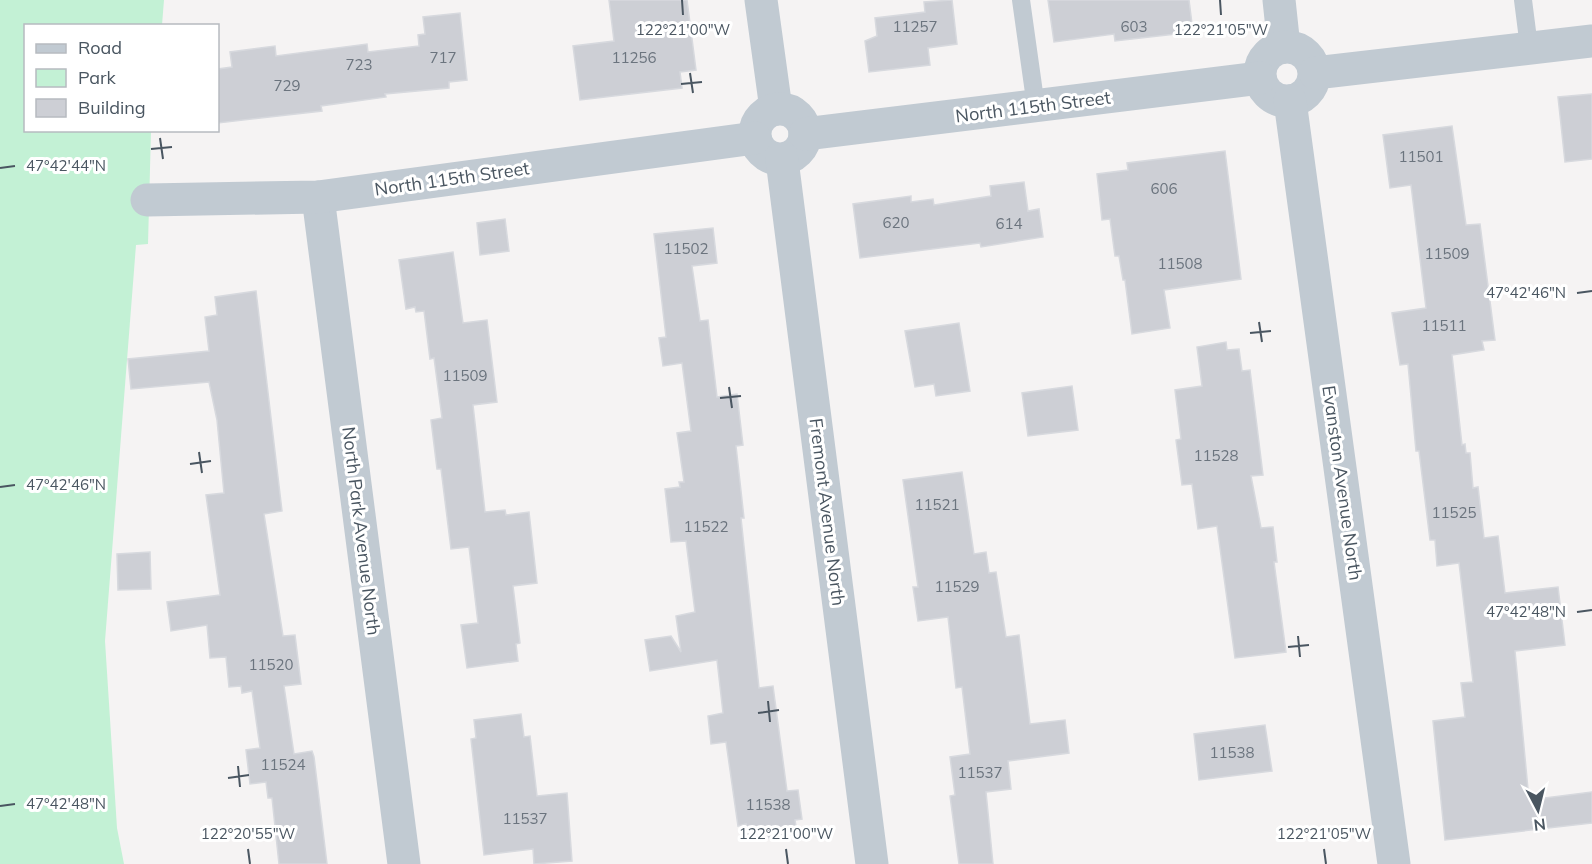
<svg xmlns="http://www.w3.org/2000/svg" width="1592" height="864" font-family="Mulish,sans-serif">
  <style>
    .green { fill: #c3f1d5 }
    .building { fill: #cdcfd5; stroke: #d7d9de; stroke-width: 1.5 }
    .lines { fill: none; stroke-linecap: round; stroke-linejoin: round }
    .service { stroke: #c1cad2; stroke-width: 18 }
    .minor { stroke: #c1cad2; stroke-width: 33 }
    .ticks { fill: none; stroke: #4a5661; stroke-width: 2 }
    .labels { text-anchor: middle; stroke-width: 6; stroke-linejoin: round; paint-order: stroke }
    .number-label { font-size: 15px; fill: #6b747e }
    .street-label { font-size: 18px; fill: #4a5661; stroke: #fff }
    .ticks-label { font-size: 15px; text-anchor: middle; fill: #4a5661; stroke: #fff; stroke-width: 6; stroke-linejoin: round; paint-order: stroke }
  </style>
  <rect width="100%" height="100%" fill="#f5f3f3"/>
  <polygon class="green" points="0,0 164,0 162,25 26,26 26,130 151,131 148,244 136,245 105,641 117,828 124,864 0,864"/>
  <g class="building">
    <polygon points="609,0 687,0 696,70 680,72 682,88 580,100 573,46 614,41"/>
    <polygon points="952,0 957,44 928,48 930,65 869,72 865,41 877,36 875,18 925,12 924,2"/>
    <polygon points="1048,0 1189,0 1193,32 1115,41 1114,34 1054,42"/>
    <polygon points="460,13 467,80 449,82 449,88 385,94 386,97 321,106 322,111 218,123 218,69 232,67 230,52 275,46 276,56 367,44 368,52 419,46 418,35 425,34 423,17"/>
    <polygon points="1592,94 1592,159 1565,162 1558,97"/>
    <polygon points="1452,126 1466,225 1480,224 1495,340 1482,341 1484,350 1452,355 1462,445 1465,444 1466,453 1470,453 1473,488 1478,487 1484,538 1498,536 1505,593 1558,587 1565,645 1515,651 1529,800 1592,792 1592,823 1445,840 1433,721 1465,717 1461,683 1473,682 1459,563 1437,566 1435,540 1430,540 1419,451 1416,451 1408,364 1400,365 1392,313 1426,308 1411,185 1390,188 1383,135"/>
    <polygon points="1225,151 1241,279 1164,290 1170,328 1132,334 1125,280 1123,280 1119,256 1115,256 1110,219 1102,220 1097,174 1128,170 1127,163"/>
    <polygon points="1024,182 1028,211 1039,209 1043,237 981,247 980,243 860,258 853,204 911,196 911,202 933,199 934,205 991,196 990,186"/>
    <polygon points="505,219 509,251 480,255 477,223"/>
    <polygon points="713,228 717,263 692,266 700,321 708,320 717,397 737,394 743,445 736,446 744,518 741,518 759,688 773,686 787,791 798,790 802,819 795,820 797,833 748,841 746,824 738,826 726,742 711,744 708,716 723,713 717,660 650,671 645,640 671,636 681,652 676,616 695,612 686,541 671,542 665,489 680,487 679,482 684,482 677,433 691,431 682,363 663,366 659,338 666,337 654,234"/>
    <polygon points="453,252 463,323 487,320 497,402 473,405 485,512 505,510 506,515 529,512 537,583 513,586 520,643 516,644 518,661 467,668 461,625 478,623 469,547 451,549 441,469 437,469 431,420 442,418 434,358 430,359 424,311 416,312 415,307 406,309 399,260"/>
    <polygon points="256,291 282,511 264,514 283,636 295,635 301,684 284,686 294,754 312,751 314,757 327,864 279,864 272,798 268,798 266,782 250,784 246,750 260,748 252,691 242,693 241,686 229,687 226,657 210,658 207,625 171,631 167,602 220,595 206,495 224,493 217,420 209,382 131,389 128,359 209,351 205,317 217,315 215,297"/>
    <polygon points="959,323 970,391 936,396 934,384 915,387 905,331"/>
    <polygon points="1226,342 1227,350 1239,349 1242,371 1250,370 1263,475 1251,476 1261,528 1273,527 1277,562 1274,562 1286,652 1235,658 1217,526 1198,529 1192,484 1182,485 1176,440 1181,439 1175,390 1202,386 1197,347"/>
    <polygon points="1072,386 1078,430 1028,436 1022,393"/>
    <polygon points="962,472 974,554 986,552 989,573 996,572 1006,637 1019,635 1030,724 1065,720 1069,753 1008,761 1011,789 986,792 993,864 959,864 950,796 955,795 950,757 970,754 962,687 956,688 948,617 918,621 913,587 918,587 903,480"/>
    <polygon points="150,552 151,589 118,590 117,554"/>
    <polygon points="521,714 524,737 530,736 537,796 567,793 572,861 534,864 533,849 484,855 471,739 476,738 474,720"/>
    <polygon points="1265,725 1272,771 1199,780 1194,734"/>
  </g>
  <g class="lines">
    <g class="service">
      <polyline points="1021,0 1036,107"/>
      <polyline points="1523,0 1529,47"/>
    </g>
    <g class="minor">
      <polyline points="761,0 776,109"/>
      <polyline points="1279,0 1284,47"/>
      <circle cx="1287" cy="74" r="27"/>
      <polyline points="1315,73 1592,41"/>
      <polyline points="1290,101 1394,864"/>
      <circle cx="780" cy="134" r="25"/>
      <polyline points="805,134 1260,78"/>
      <polyline points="782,160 872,864"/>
      <polyline points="318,197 404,864"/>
      <polyline points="147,200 318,197 755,138"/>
    </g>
  </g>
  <path class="ticks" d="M 682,0 L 683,15M 1220,0 L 1221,15M 690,73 L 693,93M 681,84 L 702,82M 160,138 L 163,159M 151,149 L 172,147M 0,168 L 15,166M 1577,293 L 1592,291M 1259,322 L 1262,342M 1250,333 L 1271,331M 729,387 L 732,408M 720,398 L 741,396M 199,452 L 202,473M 190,464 L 211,461M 0,487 L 15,485M 1577,612 L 1592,610M 1298,636 L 1300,657M 1288,647 L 1309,645M 768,701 L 770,722M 758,713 L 779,710M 238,766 L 240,787M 228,778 L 249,775M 0,806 L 15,804M 248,849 L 250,864M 786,849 L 788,864M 1324,849 L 1326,864"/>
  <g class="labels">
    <g class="number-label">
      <text x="915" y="32">11257</text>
      <text x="1134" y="32">603</text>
      <text x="443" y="63">717</text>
      <text x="634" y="63">11256</text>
      <text x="359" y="70">723</text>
      <text x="287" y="91">729</text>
      <text x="1421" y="162">11501</text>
      <text x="1164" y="194">606</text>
      <text x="896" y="228">620</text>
      <text x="1009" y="229">614</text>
      <text x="686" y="254">11502</text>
      <text x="1447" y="259">11509</text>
      <text x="1180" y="269">11508</text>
      <text x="1444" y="331">11511</text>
      <text x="465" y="381">11509</text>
      <text x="1216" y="461">11528</text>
      <text x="937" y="510">11521</text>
      <text x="1454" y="518">11525</text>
      <text x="706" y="532">11522</text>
      <text x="957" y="592">11529</text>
      <text x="271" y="670">11520</text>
      <text x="1232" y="758">11538</text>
      <text x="283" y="770">11524</text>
      <text x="980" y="778">11537</text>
      <text x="768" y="810">11538</text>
      <text x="525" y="824">11537</text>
    </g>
    <g class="street-label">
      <text transform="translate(1033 107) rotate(-7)" y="6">North 115th Street</text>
      <text transform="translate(452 179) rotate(-8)" y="6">North 115th Street</text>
      <text transform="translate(1342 483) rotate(82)" y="6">Evanston Avenue North</text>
      <text transform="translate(827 512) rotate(83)" y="6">Fremont Avenue North</text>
      <text transform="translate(361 531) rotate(83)" y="6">North Park Avenue North</text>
    </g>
  </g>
  <g class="ticks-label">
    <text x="683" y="35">122°21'00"W</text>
    <text x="1221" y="35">122°21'05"W</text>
    <text x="66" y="171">47°42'44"N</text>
    <text x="1526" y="298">47°42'46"N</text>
    <text x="66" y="490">47°42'46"N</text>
    <text x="1526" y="617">47°42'48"N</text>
    <text x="66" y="809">47°42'48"N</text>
    <text x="248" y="839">122°20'55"W</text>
    <text x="786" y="839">122°21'00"W</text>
    <text x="1324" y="839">122°21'05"W</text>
  </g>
  <rect x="24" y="24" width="195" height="108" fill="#ffffff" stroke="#b7bbc0" stroke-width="1.5"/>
  <rect x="36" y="44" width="30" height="9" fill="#c1cad2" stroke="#b7bbc0" stroke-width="1.5"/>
  <text x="78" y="54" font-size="18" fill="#4a5661">Road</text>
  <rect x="36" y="69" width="30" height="18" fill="#c3f1d5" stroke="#b7bbc0" stroke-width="1.5"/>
  <text x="78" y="84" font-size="18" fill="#4a5661">Park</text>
  <rect x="36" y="99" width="30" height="18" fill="#cdcfd5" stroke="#b7bbc0" stroke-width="1.5"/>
  <text x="78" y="114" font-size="18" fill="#4a5661">Building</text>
  <g transform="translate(1538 810) rotate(173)" stroke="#ffffff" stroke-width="4.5" paint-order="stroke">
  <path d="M0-4.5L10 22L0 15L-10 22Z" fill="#4a5661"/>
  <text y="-9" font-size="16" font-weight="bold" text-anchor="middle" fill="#4a5661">N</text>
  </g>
</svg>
